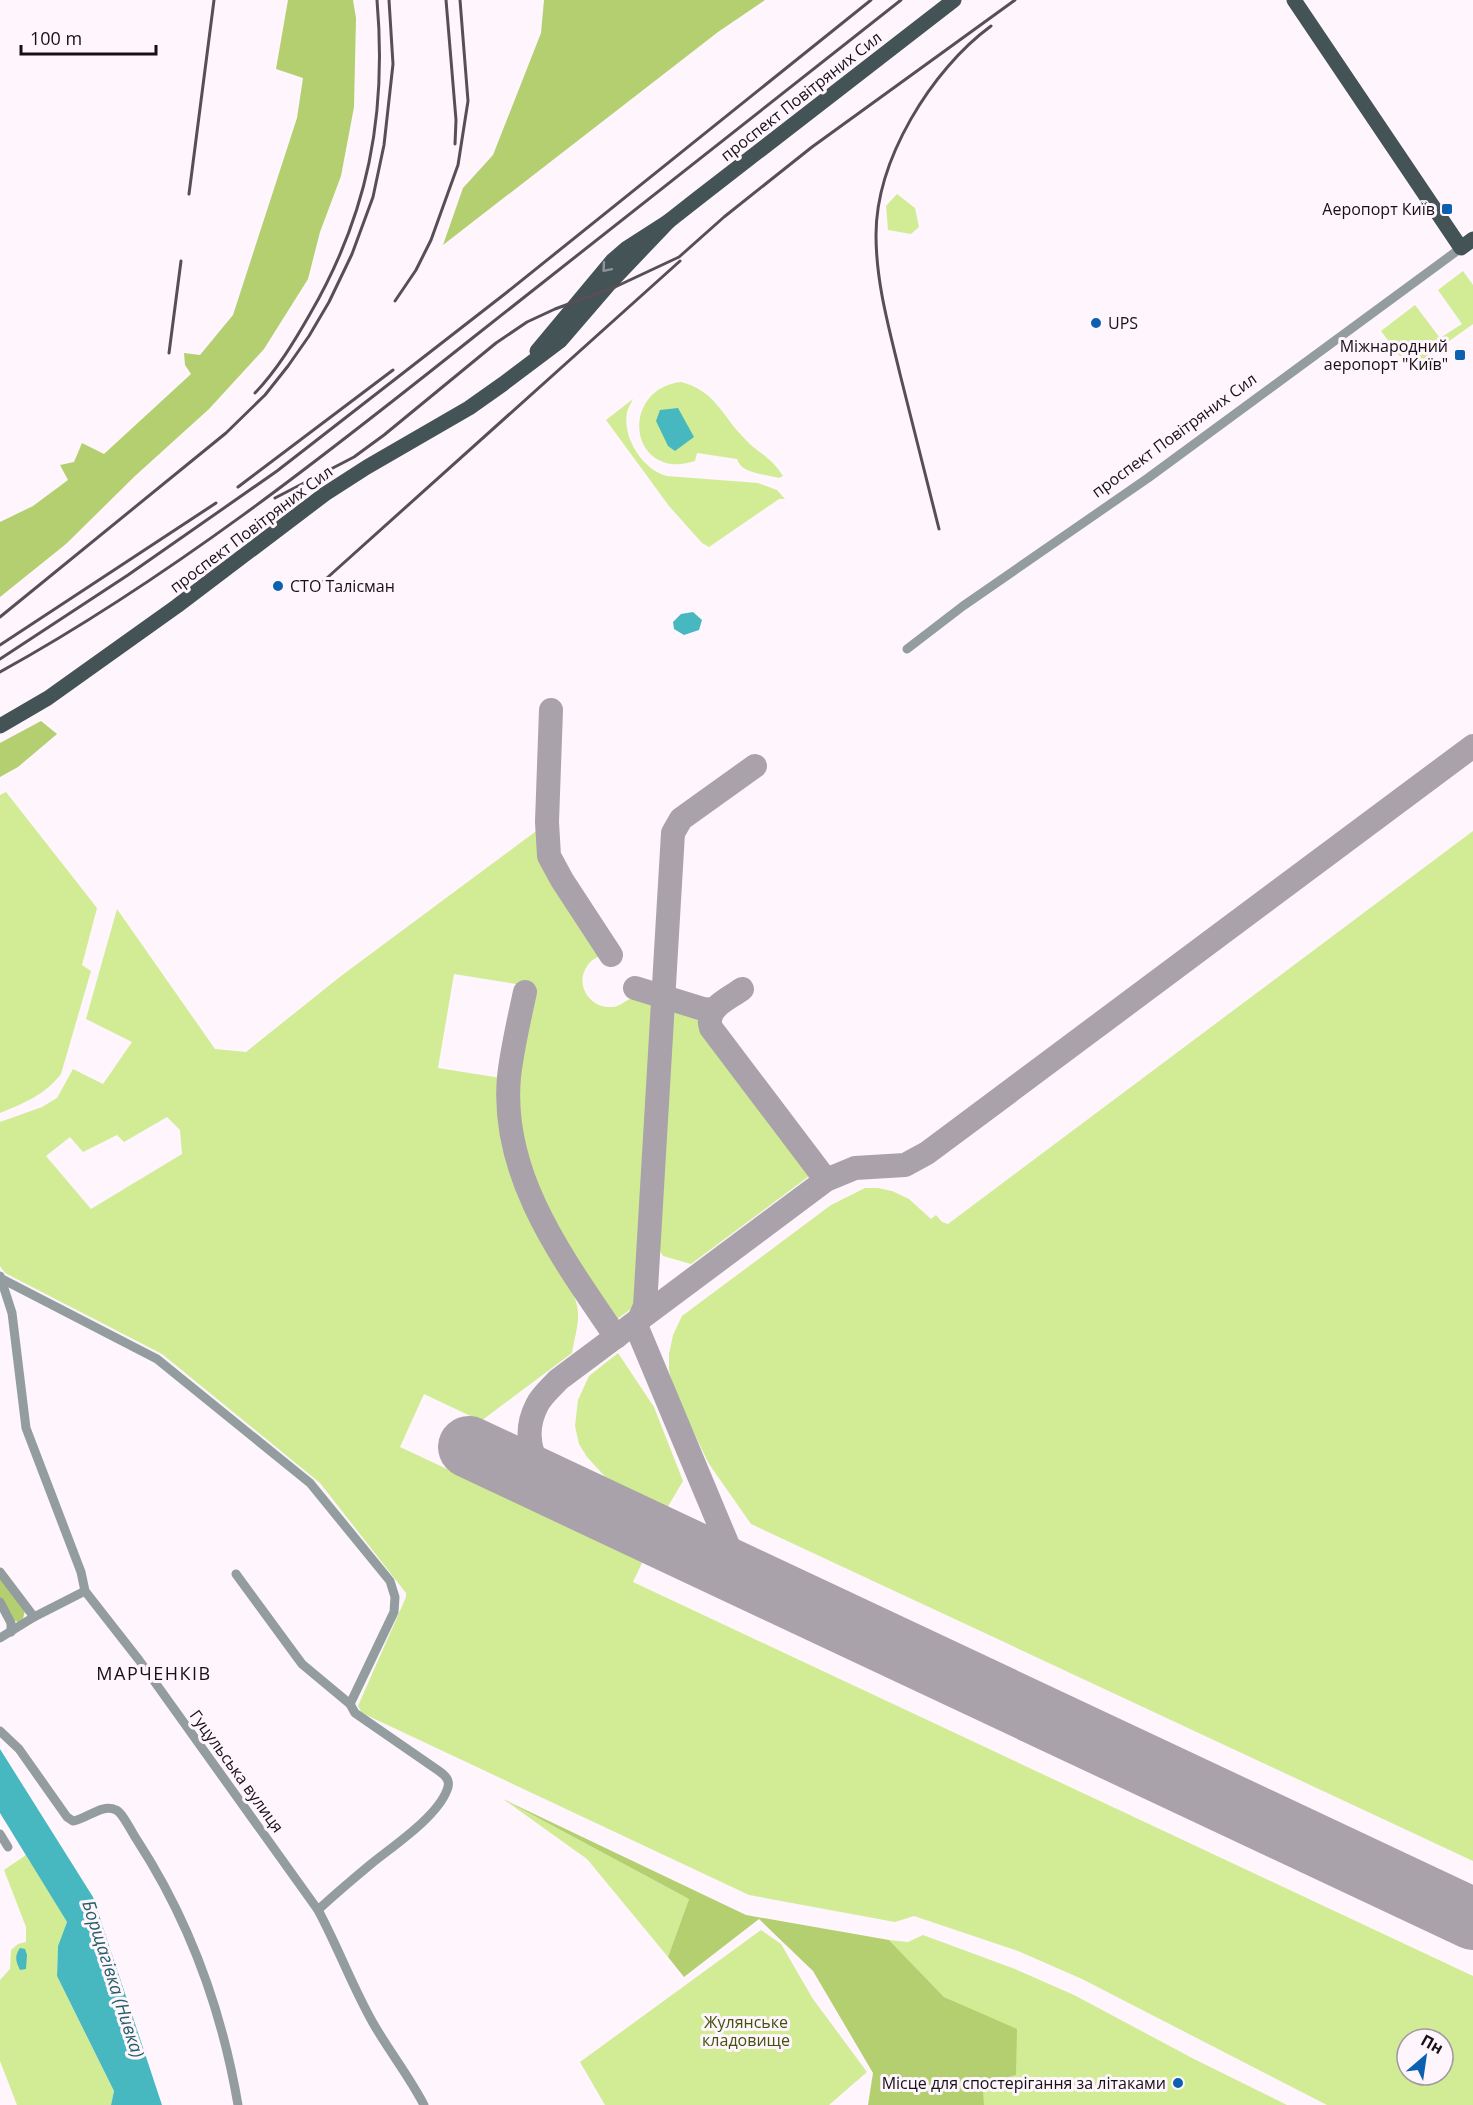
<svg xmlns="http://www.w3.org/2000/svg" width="1473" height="2105" font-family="'Open Sans',sans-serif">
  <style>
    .green { fill: #d2ec96; fill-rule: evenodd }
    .forest { fill: #b4cf6f }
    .water { fill: #48b8c0 }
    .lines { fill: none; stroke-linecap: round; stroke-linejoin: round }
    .taxiway { stroke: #aaa2aa; stroke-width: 24 }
    .runway { stroke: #aaa2aa; stroke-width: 62 }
    .minor { stroke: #939c9e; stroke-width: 9 }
    .primary { stroke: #435356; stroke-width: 15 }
    .rail { stroke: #565056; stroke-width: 3 }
    .oneway { stroke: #8e9499 }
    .poi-dot { fill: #0b61af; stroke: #fef5fd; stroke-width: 2 }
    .labels { text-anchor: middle; stroke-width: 6; stroke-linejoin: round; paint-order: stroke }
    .street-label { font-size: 16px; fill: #161116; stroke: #fef5fd }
    .poi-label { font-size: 16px; fill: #161116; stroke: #fef5fd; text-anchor: end }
    .park-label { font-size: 16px; fill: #43530c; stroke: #fef5fd }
    .neighbourhood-label { font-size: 18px; letter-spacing: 1.5px; fill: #161116; stroke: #fef5fd }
    .water-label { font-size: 18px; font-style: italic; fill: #236065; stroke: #fef5fd }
  </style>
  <rect width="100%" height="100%" fill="#fef5fd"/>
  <g class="green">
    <polygon points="897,194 915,208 919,227 911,234 888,230 886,206"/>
    <polygon points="1463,271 1473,285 1473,324 1416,365 1410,366 1405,363 1381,331 1415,305 1440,338 1462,324 1438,290"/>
    <path d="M 681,382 C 714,390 722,415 743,437 C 758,454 770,455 783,476 L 779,478 C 765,474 741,474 737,459 L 697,453 L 695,461 C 688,463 679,465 672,464 C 626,458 628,388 681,382 Z"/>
    <path d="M 633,399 C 631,403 628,408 627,412 C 622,438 643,470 667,476 L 758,483 L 777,490 L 785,499 L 779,499 L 709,547 L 702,543 L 669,506 L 606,420 Z"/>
    <path d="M 6,792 L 97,908 L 82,965 L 91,971 L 61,1074 C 45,1095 24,1103 0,1113 L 0,795 Z"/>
    <path d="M 543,826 L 545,859 L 558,883 L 605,954 C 597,957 590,960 586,968 C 575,986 591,1009 612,1007 C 620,1007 626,999 634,998 C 639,997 647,1000 653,1002 L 635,1306 L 616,1320 C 558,1239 509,1170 519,1064 C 522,1039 529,1013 534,987 L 454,974 L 438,1068 L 501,1078 C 502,1117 505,1155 520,1192 C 528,1213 539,1234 550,1254 C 559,1270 577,1293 578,1312 C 579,1325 574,1340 572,1353 L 481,1421 L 424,1394 L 400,1447 L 643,1561 L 633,1582 L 1473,1976 L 1473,2105 L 1327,2105 L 1082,1979 L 1018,1951 L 914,1916 L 895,1922 L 749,1895 L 362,1713 L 358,1706 L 406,1597 L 406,1593 L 320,1483 L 162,1354 L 5,1273 L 0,1266 L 0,1122 L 42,1107 L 57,1098 L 73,1069 L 103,1084 L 132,1042 L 86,1019 L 117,909 L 215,1049 L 246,1052 L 341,976 ZM 167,1117 L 180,1130 L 182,1154 L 91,1209 L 46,1156 L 70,1137 L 83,1152 L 117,1135 L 124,1142 ZM 1407,2039 L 1443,2039 L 1443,2075 L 1407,2075 Z"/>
    <polygon points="1473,831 1473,1861 751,1524 709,1464 676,1396 669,1370 669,1354 673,1335 682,1316 831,1205 865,1188 878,1188 892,1191 909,1199 931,1219 936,1215 942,1222 948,1224"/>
    <polygon points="672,1007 691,1012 812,1174 691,1264 663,1256 658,1248"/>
    <polygon points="618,1353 654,1407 683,1481 667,1508 610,1482 587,1457 579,1444 575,1426 578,1400 589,1376"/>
    <polygon points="503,1799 689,1899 668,1957 587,1859"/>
    <polygon points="26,1855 67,1922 58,1946 57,1976 114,2091 111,2105 17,2105 0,2061 0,1980 10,1969 11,1950 18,1944 26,1942 26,1927 4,1870"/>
    <polygon points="761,1930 781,1944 813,1999 867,2072 829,2105 605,2105 580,2062"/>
    <polygon points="923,1935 1015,1969 1074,1995 1194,2059 1287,2105 984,2105 983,2084 1017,2030 944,1997 889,1940 908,1942"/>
  </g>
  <g class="forest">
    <polygon points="288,0 353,0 356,18 354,107 341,176 320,232 308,279 264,349 209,409 135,476 66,544 0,597 0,522 33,506 68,480 60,465 74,462 82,443 104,454 191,374 185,365 184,353 200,355 233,315 297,118 303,78 276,69"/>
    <polygon points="544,0 765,0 718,32 443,245 463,188 493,155 541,33"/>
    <polygon points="41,721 57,734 18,767 0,777 0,743"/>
    <polygon points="0,1576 25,1610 23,1619 18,1622 13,1620 0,1598"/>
    <polygon points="503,1799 746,1915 889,1940 944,1997 1017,2029 1016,2075 983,2084 984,2105 868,2105 873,2073 813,1971 759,1919 684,1977 668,1957 689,1899"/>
  </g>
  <g class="water">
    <polygon points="678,408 694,437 675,451 668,446 656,421 660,410"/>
    <polygon points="693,612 702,620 699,630 684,635 674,629 673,622 681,614"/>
    <polygon points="0,1749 93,1897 162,2105 111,2105 114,2091 57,1976 58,1946 67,1922 0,1813"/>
    <path d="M 20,1948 L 25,1949 L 27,1955 L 26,1969 L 20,1970 C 16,1962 14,1956 20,1948 Z"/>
  </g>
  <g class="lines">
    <g class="taxiway">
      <polyline points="551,710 547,822 549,856 562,880 611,955"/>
      <polyline points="635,988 703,1009 713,1010"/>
      <path d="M 742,989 C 729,999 704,1008 711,1028 L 826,1180"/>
      <path d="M 525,992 C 519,1020 512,1049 509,1077 C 500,1176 564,1260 616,1337"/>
      <polyline points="639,1320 645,1306 673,833 681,819 755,766"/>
      <polyline points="635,1323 740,1574"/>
      <path d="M 563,1491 C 534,1472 520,1438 537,1405 C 542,1395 551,1388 558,1380 L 826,1180 L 855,1168 L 905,1165 L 927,1153 L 1473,746"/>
    </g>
    <polyline class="runway" points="469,1447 1473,1919"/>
    <g class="minor">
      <polyline points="907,649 963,606 1148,478 1461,248"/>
      <path d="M 0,1276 L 12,1313 L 26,1428 L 81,1572 L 85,1591 L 139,1660 L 318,1910 C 338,1947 352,1986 373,2023 C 389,2051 409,2076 424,2105"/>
      <polyline points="2,1279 157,1359 310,1483 390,1581 395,1597 394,1612 350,1704"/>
      <polyline points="0,1572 34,1617"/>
      <path d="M 236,1574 L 302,1664 L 350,1704 L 355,1713 L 439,1771 C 446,1776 451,1781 447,1790 C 437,1817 393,1846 371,1864 C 353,1879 335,1894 318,1910"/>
      <polyline points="0,1602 11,1623 11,1632"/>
      <polyline points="0,1638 34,1617 85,1591"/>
      <path d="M 0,1731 L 19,1749 L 67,1817 L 73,1821 C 87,1819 102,1803 116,1810 C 123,1813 132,1833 137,1840 C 189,1920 222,2011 238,2105"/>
      <polyline points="0,1834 8,1847"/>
    </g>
    <g class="primary">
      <polyline points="1294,0 1461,248 1473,239"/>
      <polyline points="537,351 612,261 627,248 669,221 697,199 954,0"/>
      <polyline points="0,726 48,698 177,606 325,494 367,467 469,408 503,384 560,341 610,283 669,221"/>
    </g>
    <g class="rail">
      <polyline points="446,0 456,120 455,144"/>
      <polyline points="189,194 214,0"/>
      <polyline points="395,301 416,270 431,240 458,165 468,101 460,0"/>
      <polyline points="169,353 181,261"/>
      <path d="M 255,393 C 277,370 294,342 310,314 C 368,214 387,115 377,0"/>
      <polyline points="238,487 393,370"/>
      <polyline points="275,498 354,457 384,435 496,343 527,322 555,309 615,287 679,257 724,217 812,147 1015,0"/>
      <path d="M 939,529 C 926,477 913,426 900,374 C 889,328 876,283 876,235 C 876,160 931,70 991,26"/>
      <polyline points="318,586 680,261"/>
      <polyline points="0,617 226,433 265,395 288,366 309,336 329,302 352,254 373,197 384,145 393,64 389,0"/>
      <polyline points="0,645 216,503"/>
      <polyline points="0,659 128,575 277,471 506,293 871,0"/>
      <path d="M 0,672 C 170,578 323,457 475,336 C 617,224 759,112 901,0"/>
    </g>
  </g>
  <defs><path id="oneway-chevron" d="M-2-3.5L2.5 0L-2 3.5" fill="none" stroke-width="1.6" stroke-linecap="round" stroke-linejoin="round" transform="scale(1.5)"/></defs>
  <use class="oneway" href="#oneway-chevron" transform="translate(606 268) rotate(131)"/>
  <g class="poi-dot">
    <rect x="1441" y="203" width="12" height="12" rx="3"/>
    <circle cx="1096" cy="323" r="6"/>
    <rect x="1454" y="349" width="12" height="12" rx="3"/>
    <circle cx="278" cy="586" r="6"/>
    <circle cx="1178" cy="2083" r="6"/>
  </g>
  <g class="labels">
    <g class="street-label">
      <text transform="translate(801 96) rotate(-38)" y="6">проспект Повітряних Сил</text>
      <text transform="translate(1174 435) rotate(-36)" y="6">проспект Повітряних Сил</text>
      <text transform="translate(251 529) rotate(-37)" y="6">проспект Повітряних Сил</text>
      <text transform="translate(237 1771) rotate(54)" y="6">Гуцульська вулиця</text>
    </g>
    <g class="poi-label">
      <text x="1435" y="215">Аеропорт Київ</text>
      <text x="1108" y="329" text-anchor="start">UPS</text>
      <text x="1448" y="352">Міжнародний<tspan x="1448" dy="18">аеропорт "Київ"</tspan></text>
      <text x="290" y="592" text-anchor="start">СТО Талісман</text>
      <text x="1166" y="2089">Місце для спостерігання за літаками</text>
    </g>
    <g class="park-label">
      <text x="746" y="2028">Жулянське<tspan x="746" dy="18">кладовище</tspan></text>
    </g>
    <g class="neighbourhood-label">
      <text x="154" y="1680">МАРЧЕНКІВ</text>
    </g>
    <g class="water-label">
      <text transform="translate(113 1979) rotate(72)" y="6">Борщагівка (Нивка)</text>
    </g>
  </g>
  <g transform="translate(1425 2057) rotate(29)"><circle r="28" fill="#fef5fd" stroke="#a19aa1" stroke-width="1.5"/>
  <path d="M0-4.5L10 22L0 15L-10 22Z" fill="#0b61af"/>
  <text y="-9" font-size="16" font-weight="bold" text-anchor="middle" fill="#161116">Пн</text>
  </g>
  <path d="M21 45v9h135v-9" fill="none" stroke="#161116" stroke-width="3"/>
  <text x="30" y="45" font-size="18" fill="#161116" stroke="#fef5fd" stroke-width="4.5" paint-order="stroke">100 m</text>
</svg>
